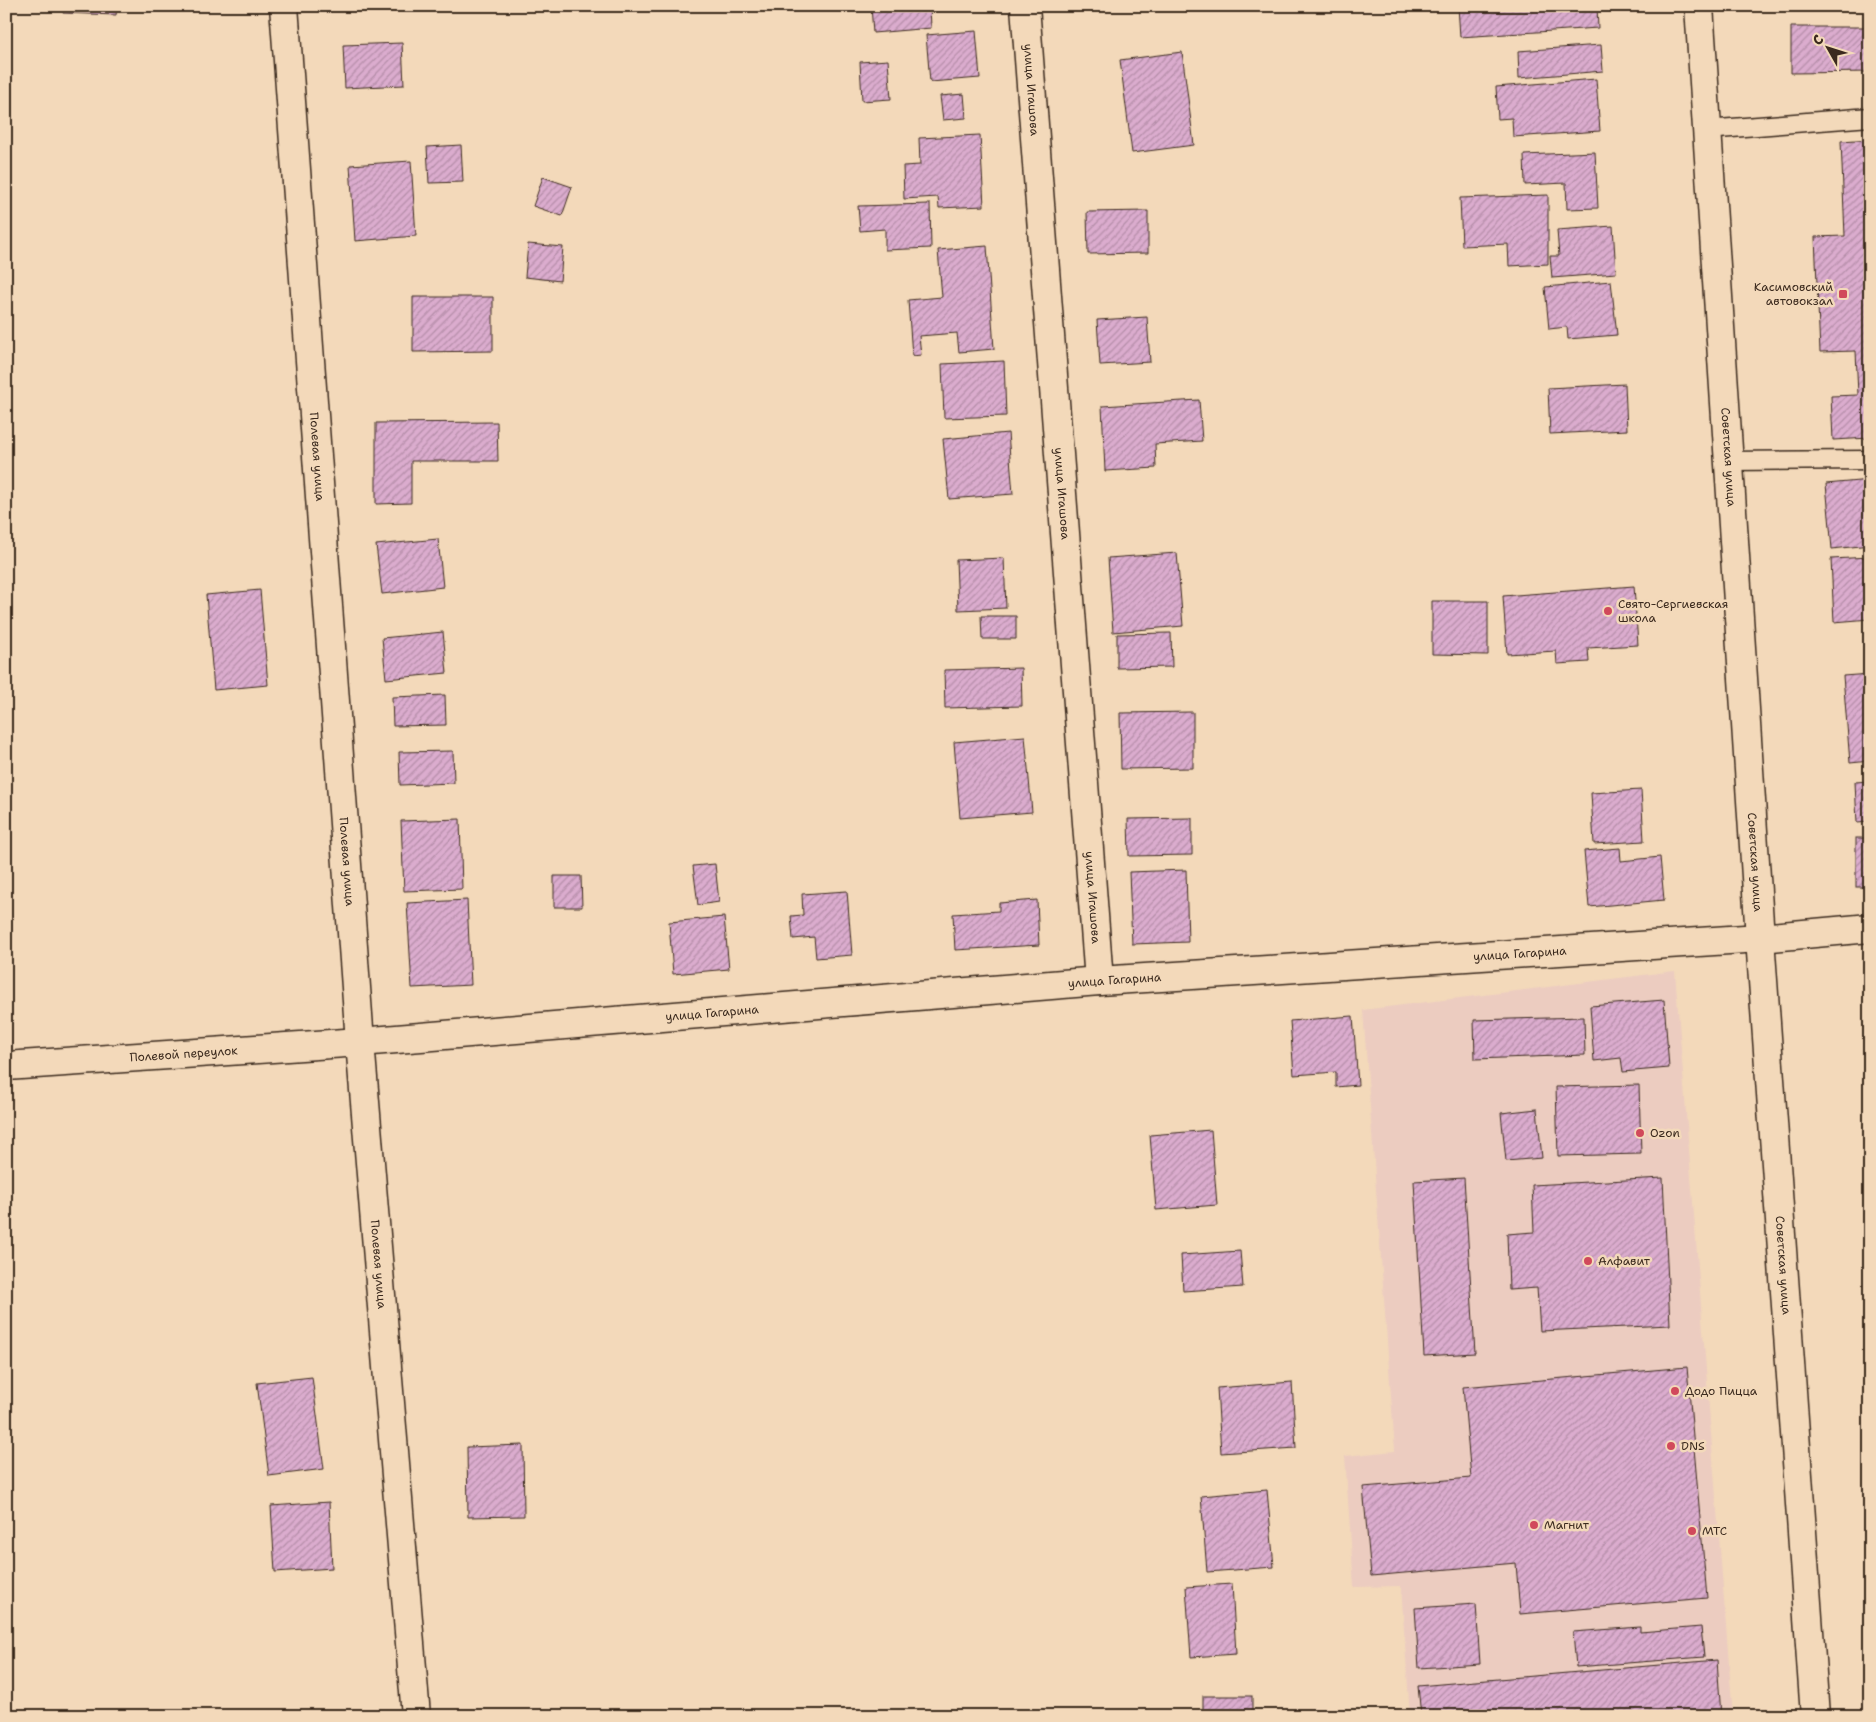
<svg xmlns="http://www.w3.org/2000/svg" width="1876" height="1722" font-family="'Shantell Sans',sans-serif">
  <style>
    .built { fill: #ecccc0 }
    .building { fill: url(#building-hatch); stroke: #3b2a1e }
    .lines { fill: none; stroke-linecap: round; stroke-linejoin: round }
    .service-casing { stroke: #3b2a1e; stroke-width: 21 }
    .minor-casing { stroke: #3b2a1e; stroke-width: 31 }
    .secondary-casing { stroke: #3b2a1e; stroke-width: 31 }
    .service { stroke: #f3d9ba; stroke-width: 18 }
    .minor { stroke: #f3d9ba; stroke-width: 28 }
    .secondary { stroke: #f3d9ba; stroke-width: 28 }
    .poi-dot { fill: #d1495b; stroke: #f3d9ba; stroke-width: 2 }
    .labels { text-anchor: middle; stroke-width: 5; stroke-linejoin: round; paint-order: stroke }
    .street-label { font-size: 12px; fill: #3b2a1e; stroke: #f3d9ba }
    .poi-label { font-size: 12px; fill: #3b2a1e; stroke: #f3d9ba; text-anchor: start }
  </style>
  <defs>
    <pattern id="building-hatch" width="6" height="6" patternUnits="userSpaceOnUse" patternTransform="scale(1.25)"><rect width="6" height="6" fill="#dbacce"/><path d="M-1 1l2-2M0 6l6-6M5 7l2-2" fill="none" stroke="#b38ca7"/></pattern>
  </defs>
  <rect width="100%" height="100%" fill="#f3d9ba"/>
  <filter id="ink" filterUnits="userSpaceOnUse"><feTurbulence type="fractalNoise" baseFrequency=".02" numOctaves="2"/><feDisplacementMap in="SourceGraphic" scale="10" xChannelSelector="R" yChannelSelector="G"/><feConvolveMatrix kernelMatrix="1 2 1 2 8 2 1 2 1" color-interpolation-filters="sRGB"/></filter>
  <g filter="url(#ink)">
    <polygon class="built" points="1675,971 1733,1716 1410,1716 1401,1586 1354,1587 1345,1456 1395,1451 1363,1010"/>
    <g class="building">
      <polygon points="63,6 117,6 116,15 63,13"/>
      <polygon points="871,6 930,6 931,28 873,33"/>
      <polygon points="1458,6 1597,6 1598,28 1460,37"/>
      <polygon points="1791,27 1870,27 1870,72 1791,73"/>
      <polygon points="976,31 980,78 930,82 926,35"/>
      <polygon points="402,43 404,85 345,88 343,45"/>
      <polygon points="1601,45 1603,71 1519,78 1518,51"/>
      <polygon points="1182,52 1194,145 1132,153 1120,60"/>
      <polygon points="888,60 891,99 862,101 860,62"/>
      <polygon points="1596,79 1600,131 1513,137 1512,118 1498,119 1496,87"/>
      <polygon points="964,94 966,118 943,120 940,96"/>
      <polygon points="980,135 984,206 939,208 938,197 904,199 903,166 920,165 919,138"/>
      <polygon points="1870,139 1870,438 1833,440 1831,396 1858,395 1856,351 1820,352 1815,237 1845,236 1841,141"/>
      <polygon points="461,145 463,182 429,183 427,147"/>
      <polygon points="1595,152 1598,208 1567,209 1566,183 1525,185 1524,155"/>
      <polygon points="411,161 416,236 355,241 350,165"/>
      <polygon points="543,177 572,187 562,216 533,206"/>
      <polygon points="1548,195 1548,264 1509,266 1508,244 1462,246 1460,198"/>
      <polygon points="930,204 931,248 885,250 885,229 860,231 858,206"/>
      <polygon points="1148,211 1148,253 1088,254 1087,212"/>
      <polygon points="1613,226 1616,273 1552,278 1550,256 1559,256 1557,230"/>
      <polygon points="528,244 563,247 560,281 525,277"/>
      <polygon points="987,246 994,349 959,352 957,333 919,336 921,355 912,356 908,300 942,297 938,250"/>
      <polygon points="1611,281 1617,335 1568,339 1567,327 1549,329 1545,287"/>
      <polygon points="413,297 493,297 493,351 413,352"/>
      <polygon points="1147,317 1150,362 1100,365 1097,320"/>
      <polygon points="1004,361 1006,416 944,418 942,364"/>
      <polygon points="1625,384 1627,430 1550,434 1548,388"/>
      <polygon points="1199,400 1202,441 1155,444 1156,468 1105,471 1102,406"/>
      <polygon points="497,422 498,461 411,461 411,503 376,504 376,423"/>
      <polygon points="1008,433 1013,494 949,499 943,439"/>
      <polygon points="1870,480 1870,545 1832,549 1826,484"/>
      <polygon points="438,539 443,587 382,594 376,545"/>
      <polygon points="1177,553 1183,626 1113,632 1108,558"/>
      <polygon points="1870,557 1870,619 1834,622 1831,559"/>
      <polygon points="1004,558 1006,608 958,610 956,560"/>
      <polygon points="1634,586 1638,645 1588,648 1589,662 1557,664 1556,651 1507,654 1503,596"/>
      <polygon points="260,590 268,685 214,690 206,595"/>
      <polygon points="1432,601 1488,601 1488,655 1432,654"/>
      <polygon points="981,616 1016,616 1016,639 982,639"/>
      <polygon points="443,632 447,673 386,679 382,638"/>
      <polygon points="1171,633 1172,667 1117,668 1117,634"/>
      <polygon points="1021,668 1022,706 945,708 944,670"/>
      <polygon points="1870,674 1870,761 1850,763 1843,676"/>
      <polygon points="445,695 446,725 393,726 392,697"/>
      <polygon points="1193,712 1193,768 1121,769 1120,713"/>
      <polygon points="1025,736 1032,812 960,818 954,742"/>
      <polygon points="453,751 454,783 400,785 399,752"/>
      <polygon points="1870,781 1870,822 1857,823 1855,782"/>
      <polygon points="1641,790 1644,841 1594,844 1591,793"/>
      <polygon points="1192,818 1192,855 1129,856 1128,819"/>
      <polygon points="460,819 462,889 404,891 401,821"/>
      <rect x="1856" y="838" width="14" height="49"/>
      <polygon points="1620,848 1621,861 1660,857 1664,900 1589,907 1584,851"/>
      <polygon points="715,864 719,902 698,905 693,866"/>
      <polygon points="1186,870 1188,942 1132,944 1129,872"/>
      <polygon points="554,876 581,876 582,907 554,907"/>
      <polygon points="847,891 852,955 816,958 814,937 793,939 791,916 803,915 802,894"/>
      <polygon points="467,900 471,985 412,988 407,903"/>
      <polygon points="1037,900 1039,945 955,950 953,914 999,911 999,903"/>
      <polygon points="724,917 729,969 673,974 669,922"/>
      <polygon points="1866,968 1870,968 1870,1014"/>
      <polygon points="1664,1000 1669,1068 1623,1072 1621,1058 1594,1061 1590,1006"/>
      <polygon points="1353,1016 1358,1085 1336,1087 1336,1072 1294,1075 1290,1021"/>
      <polygon points="1584,1017 1585,1055 1475,1059 1474,1020"/>
      <polygon points="1639,1085 1641,1154 1558,1156 1556,1087"/>
      <polygon points="1537,1109 1542,1158 1506,1161 1501,1113"/>
      <polygon points="1211,1130 1217,1205 1156,1210 1150,1135"/>
      <polygon points="1464,1178 1475,1353 1424,1356 1414,1181"/>
      <polygon points="1663,1178 1670,1325 1540,1331 1537,1288 1509,1290 1507,1234 1534,1232 1532,1185"/>
      <polygon points="1240,1251 1243,1287 1183,1291 1181,1255"/>
      <polygon points="1687,1367 1707,1598 1520,1614 1516,1563 1371,1576 1363,1487 1471,1478 1463,1387"/>
      <polygon points="312,1377 324,1469 269,1476 257,1383"/>
      <polygon points="1292,1382 1296,1448 1221,1453 1217,1388"/>
      <polygon points="523,1445 524,1516 468,1517 467,1447"/>
      <polygon points="1267,1490 1274,1567 1207,1572 1201,1496"/>
      <polygon points="329,1502 332,1568 275,1572 271,1506"/>
      <polygon points="1232,1584 1236,1654 1191,1657 1186,1587"/>
      <polygon points="1476,1604 1480,1664 1419,1668 1415,1608"/>
      <polygon points="1640,1627 1640,1632 1701,1627 1704,1657 1576,1667 1573,1632"/>
      <polygon points="1717,1660 1721,1716 1421,1716 1418,1686"/>
      <rect x="1203" y="1696" width="49" height="20"/>
    </g>
    <g class="lines">
      <defs>
        <g id="service">
          <polyline points="1706,130 1870,117"/>
          <polyline points="1729,461 1870,460"/>
        </g>
        <g id="minor">
          <path id="s1" d="M 284,6 L 360,1042 L 416,1716"/>
          <path id="s2" d="M 1025,6 L 1099,981"/>
          <path id="s3" d="M 6,1066 L 360,1042 L 1099,981 L 1760,938 L 1870,928"/>
        </g>
        <g id="secondary">
          <path id="s4" d="M 1699,6 L 1760,938 L 1815,1716"/>
        </g>
      </defs>
      <use href="#service" class="service-casing"/>
      <use href="#minor" class="minor-casing"/>
      <use href="#secondary" class="secondary-casing"/>
      <use href="#service" class="service"/>
      <use href="#minor" class="minor"/>
      <use href="#secondary" class="secondary"/>
    </g>
  </g>
  <g class="poi-dot">
    <rect x="1838" y="289" width="10" height="10" rx="2.5"/>
    <circle cx="1608" cy="611" r="5"/>
    <circle cx="1640" cy="1133" r="5"/>
    <circle cx="1588" cy="1261" r="5"/>
    <circle cx="1675" cy="1391" r="5"/>
    <circle cx="1671" cy="1446" r="5"/>
    <circle cx="1534" cy="1525" r="5"/>
    <circle cx="1692" cy="1531" r="5"/>
  </g>
  <g class="labels">
    <g class="street-label">
      <text dy="4" stroke="none"><textPath href="#s2" startOffset="84">улица Игашова</textPath></text>
      <text dy="4" stroke="none"><textPath href="#s1" startOffset="452">Полевая улица</textPath></text>
      <text dy="4" stroke="none"><textPath href="#s4" startOffset="452">Советская улица</textPath></text>
      <text dy="4" stroke="none"><textPath href="#s2" startOffset="489">улица Игашова</textPath></text>
      <text dy="4" stroke="none"><textPath href="#s1" startOffset="858">Полевая улица</textPath></text>
      <text dy="4" stroke="none"><textPath href="#s4" startOffset="858">Советская улица</textPath></text>
      <text dy="4" stroke="none"><textPath href="#s2" startOffset="894">улица Игашова</textPath></text>
      <text dy="4" stroke="none"><textPath href="#s3" startOffset="1518">улица Гагарина</textPath></text>
      <text dy="4" stroke="none"><textPath href="#s3" startOffset="1112">улица Гагарина</textPath></text>
      <text dy="4" stroke="none"><textPath href="#s3" startOffset="708">улица Гагарина</textPath></text>
      <text dy="4" stroke="none"><textPath href="#s3" startOffset="178">Полевой переулок</textPath></text>
      <text dy="4" stroke="none"><textPath href="#s1" startOffset="1262">Полевая улица</textPath></text>
      <text dy="4" stroke="none"><textPath href="#s4" startOffset="1262">Советская улица</textPath></text>
    </g>
    <g class="poi-label">
      <text x="1833" y="291" text-anchor="end">Касимовский<tspan x="1833" dy="14">автовокзал</tspan></text>
      <text x="1618" y="608">Свято-Сергиевская<tspan x="1618" dy="14">школа</tspan></text>
      <text x="1650" y="1137">Ozon</text>
      <text x="1598" y="1265">Алфавит</text>
      <text x="1685" y="1395">Додо Пицца</text>
      <text x="1681" y="1450">DNS</text>
      <text x="1544" y="1529">Магнит</text>
      <text x="1702" y="1535">МТС</text>
    </g>
  </g>
  <rect width="1876" height="1722" fill="none" stroke="#f3d9ba" stroke-width="25"/>
  <rect x="12" y="12" width="1851" height="1697" fill="none" stroke="#3b2a1e" stroke-width="2" filter="url(#ink)"/>
  <g transform="translate(1828 48) rotate(309)" stroke="#f3d9ba" stroke-width="4" paint-order="stroke">
  <path d="M0-4L9 19L0 12L-9 19Z" fill="#3b2a1e"/>
  <text y="-8" font-size="14" font-weight="bold" text-anchor="middle" fill="#3b2a1e">С</text>
  </g>
</svg>
